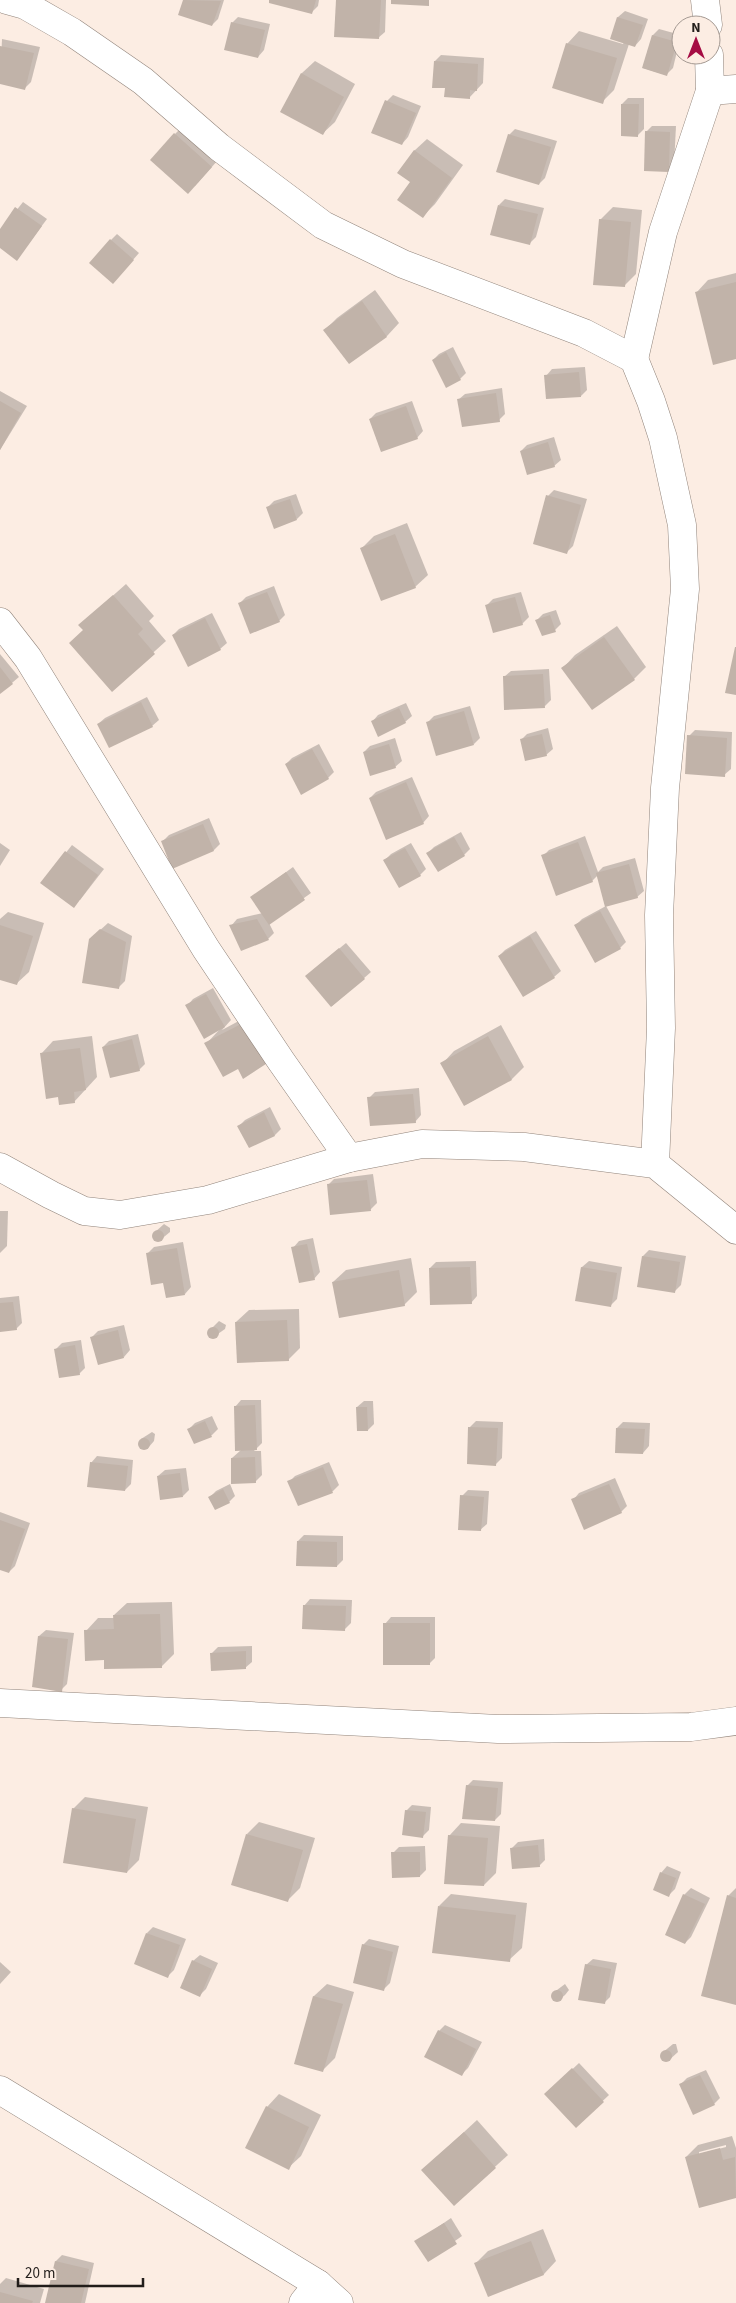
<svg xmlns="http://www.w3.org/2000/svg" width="736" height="2303" font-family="'Source Sans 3',sans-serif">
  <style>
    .shadow { fill: #0003; fill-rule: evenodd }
    .building { fill: #c1b3a9 }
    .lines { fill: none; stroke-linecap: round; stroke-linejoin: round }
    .minor-casing { stroke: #91847b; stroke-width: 29 }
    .minor { stroke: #fff; stroke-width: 28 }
  </style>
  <rect width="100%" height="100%" fill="#fcede3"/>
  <g class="shadow">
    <polygon points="184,0 224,0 218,19 212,25 179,14"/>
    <polygon points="271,0 319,0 318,6 312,12"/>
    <polygon points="338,0 386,0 385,32 378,38"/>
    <polygon points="625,11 648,19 641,39 635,46 629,44 614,90 602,102 567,44 579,31 623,44 624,42 611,38 618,17"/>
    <polygon points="238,17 270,24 264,50 258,57 232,23"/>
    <polygon points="659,29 681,35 673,68 666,75 643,68 653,35"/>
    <polygon points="2,39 40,47 31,82 25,88 0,83"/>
    <polygon points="441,55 484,58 483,83 469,98 446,87 435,61"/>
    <polygon points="315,61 355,84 335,122 322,134 282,111 302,73"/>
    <polygon points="393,95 421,106 408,137 402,144 387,101"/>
    <polygon points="628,98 644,98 644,129 637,136 622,104"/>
    <polygon points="652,126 676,126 674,165 668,171 646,132"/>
    <polygon points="181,128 218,160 195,186 175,134"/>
    <polygon points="515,129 557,141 545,178 539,184 509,135"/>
    <polygon points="427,139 463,165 435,204 423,216 412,182 414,151"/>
    <polygon points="505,199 544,208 536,237 530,243 499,205"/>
    <polygon points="23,202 47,219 17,259 0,247 0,231"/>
    <polygon points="613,207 642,210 636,274 624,286 600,220"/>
    <polygon points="117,234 139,253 119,276 111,240"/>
    <polygon points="736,273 736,358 696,293 708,280"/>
    <polygon points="375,290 399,323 387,336 349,362 325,330 337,318"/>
    <polygon points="453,347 466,373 460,379 433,360 439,354"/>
    <polygon points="585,367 587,390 581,396 546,376 552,369"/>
    <polygon points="502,388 505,414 499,420 458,400 465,394"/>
    <polygon points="0,391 27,406 0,450"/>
    <polygon points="412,401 423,431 417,438 370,419 376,413"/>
    <polygon points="554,437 561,460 554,466 521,451 527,445"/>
    <polygon points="554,490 587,499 573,546 567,552 548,496"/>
    <polygon points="296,494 303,513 297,519 267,508 274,501"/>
    <polygon points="407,523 428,575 415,587 362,548 374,536"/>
    <polygon points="126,584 154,616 149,621 166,641 112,690 84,630 80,625"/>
    <polygon points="274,586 285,615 279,621 239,604 246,597"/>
    <polygon points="521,592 529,617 522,624 486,606 493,599"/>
    <polygon points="556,610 561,624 555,630 537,620 543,614"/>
    <polygon points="212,613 227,643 220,649 173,635 179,629"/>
    <polygon points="617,626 646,667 634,679 563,668 575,655"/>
    <polygon points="0,654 19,677 0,693"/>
    <polygon points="549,669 551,700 545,706 504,677 511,671"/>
    <polygon points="147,697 159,720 152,726 98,724 105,718"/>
    <polygon points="406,703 412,716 405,722 372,722 378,715"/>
    <polygon points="470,706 480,738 474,744 428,722 434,716"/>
    <polygon points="548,728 553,749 546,755 521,740 527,734"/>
    <polygon points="695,730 732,732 731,769 724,775 689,736"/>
    <polygon points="395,738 402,761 395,767 364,752 370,746"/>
    <polygon points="319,744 334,772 328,778 286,764 292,758"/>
    <polygon points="412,777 429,816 423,823 370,798 376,792"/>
    <polygon points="209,818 220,844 214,850 173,867 163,841 169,835"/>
    <polygon points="461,832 470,849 464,855 428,853 434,847"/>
    <polygon points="585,836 598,872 603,867 635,858 644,891 637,897 598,875 592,881 543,856 549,850"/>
    <polygon points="0,843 10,850 0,866"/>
    <polygon points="411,843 426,869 420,875 385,860 391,854"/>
    <polygon points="72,845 104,869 80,900 42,883"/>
    <polygon points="293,867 311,893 269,923 274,933 268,939 231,926 237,919 263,913 252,897"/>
    <polygon points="606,906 626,942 620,948 576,925 582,919"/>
    <polygon points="8,912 44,923 29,972 16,984 0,979 0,919"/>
    <polygon points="108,923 132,936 125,981 119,987 97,933"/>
    <polygon points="536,931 561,971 554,977 523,995 499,956 505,950"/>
    <polygon points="346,943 371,972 332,1006 313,970"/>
    <polygon points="213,988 231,1020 222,1030 261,1009 238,1067 206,1044 221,1028 187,1006 193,999"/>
    <polygon points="501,1025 524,1067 512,1079 465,1105 442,1064 454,1051"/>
    <polygon points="138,1034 145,1064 139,1070 103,1047 109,1041"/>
    <polygon points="92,1036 97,1077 74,1102 59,1096 41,1054 53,1041"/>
    <polygon points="419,1088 421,1115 415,1122 369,1098 375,1092"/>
    <polygon points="270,1107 281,1129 275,1135 249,1147 239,1126 245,1120"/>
    <polygon points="373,1174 377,1203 371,1209 331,1214 328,1185 334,1179"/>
    <polygon points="0,1211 8,1211 7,1246 0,1253"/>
    <polygon points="164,1224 170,1228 170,1232 159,1241 155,1241 154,1233"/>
    <polygon points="313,1238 320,1272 314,1279 293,1248 299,1241"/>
    <polygon points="183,1242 191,1287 185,1294 164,1282 148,1253 154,1247"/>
    <polygon points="649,1250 686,1256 681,1285 675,1291 638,1286 643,1256"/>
    <polygon points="411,1258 417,1292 404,1305 333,1282 346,1270"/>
    <polygon points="476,1261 477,1296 471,1303 430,1268 436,1262"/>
    <polygon points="589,1261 622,1267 617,1299 611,1305 577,1300 582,1267"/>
    <polygon points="19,1296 22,1323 16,1329 0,1331 0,1298"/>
    <polygon points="299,1309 300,1348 288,1360 236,1322 249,1310"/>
    <polygon points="219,1321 226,1325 225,1329 212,1338 208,1335 209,1331"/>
    <polygon points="124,1325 130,1350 124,1357 92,1337 98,1331"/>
    <polygon points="81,1340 85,1368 79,1374 56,1349 62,1343"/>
    <polygon points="241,1400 261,1400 262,1443 254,1451 261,1451 262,1475 255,1482 232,1458 241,1450 235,1407"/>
    <polygon points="364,1401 373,1401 374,1424 368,1430 357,1407"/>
    <polygon points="212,1416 218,1429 212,1435 195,1443 189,1429 195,1423"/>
    <polygon points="476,1421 503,1422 502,1458 496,1464 470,1427"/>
    <polygon points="623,1422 650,1423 649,1446 643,1453 617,1428"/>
    <polygon points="152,1432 155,1434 154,1441 148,1448 140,1446 141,1439"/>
    <polygon points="97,1456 133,1460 131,1484 125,1490 91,1463"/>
    <polygon points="329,1462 339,1485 333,1491 299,1505 289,1482 295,1476"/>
    <polygon points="186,1468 189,1490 183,1496 158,1476 165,1470"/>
    <polygon points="615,1478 627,1506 621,1512 573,1500 579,1493"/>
    <polygon points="230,1484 235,1496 229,1502 209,1498 216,1491"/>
    <polygon points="468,1490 489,1491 487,1524 480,1530 462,1496"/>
    <polygon points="0,1512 30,1523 15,1566 9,1572 0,1569"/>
    <polygon points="304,1535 343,1536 343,1560 337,1566 298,1541"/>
    <polygon points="310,1599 352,1600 351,1623 345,1629 304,1606"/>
    <polygon points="172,1602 174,1654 161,1667 105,1659 86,1631 98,1618 114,1618 114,1615 127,1603"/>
    <polygon points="391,1617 435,1617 435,1658 429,1664 385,1624"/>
    <polygon points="46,1630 74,1633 67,1684 61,1690 33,1686 39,1636"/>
    <polygon points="252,1646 252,1662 245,1668 212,1653 218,1647"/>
    <polygon points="473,1780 503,1782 501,1814 495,1820 467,1786"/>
    <polygon points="85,1797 148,1807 139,1860 127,1872 73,1809"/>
    <polygon points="412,1805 431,1807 429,1830 422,1837 406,1811"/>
    <polygon points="259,1822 315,1838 300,1888 288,1900 247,1834"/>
    <polygon points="461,1823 500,1826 496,1873 484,1885 449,1836"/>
    <polygon points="544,1839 545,1860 539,1866 512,1848 518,1842"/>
    <polygon points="425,1846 426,1870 420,1876 393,1853 399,1847"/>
    <polygon points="667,1866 681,1872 675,1889 669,1895 661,1873"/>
    <polygon points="691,1888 710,1898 691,1937 685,1943 684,1895"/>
    <polygon points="736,1888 736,2003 728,1896"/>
    <polygon points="451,1894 527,1903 522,1948 509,1960 439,1906"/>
    <polygon points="153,1927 186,1939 174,1970 168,1976 147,1933"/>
    <polygon points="369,1939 399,1946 390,1983 384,1989 363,1945"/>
    <polygon points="200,1955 218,1963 206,1989 200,1995 193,1961"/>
    <polygon points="593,1959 617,1963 610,1997 604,2003 586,1965"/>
    <polygon points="0,1962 11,1972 0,1984"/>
    <polygon points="327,1984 354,1992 335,2058 322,2071 296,2063 314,1996"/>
    <polygon points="565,1984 569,1990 565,1995 558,2001 552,1997 553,1993"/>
    <polygon points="445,2025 482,2042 468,2068 462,2074 439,2031"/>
    <polygon points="673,2044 676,2044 678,2052 668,2061 664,2060 661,2057 662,2053"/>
    <polygon points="579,2063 609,2095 576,2126 546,2094"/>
    <polygon points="706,2070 720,2098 714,2104 681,2084 687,2078"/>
    <polygon points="279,2094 321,2115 301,2156 288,2168 267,2107"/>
    <polygon points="477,2120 508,2155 454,2204 423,2170"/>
    <path d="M 732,2136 L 736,2148 L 736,2196 L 700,2206 L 686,2157 L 698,2145 ZM 726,2145 L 726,2147 L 699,2154 L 699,2152 Z"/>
    <polygon points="451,2218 462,2236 428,2260 416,2242"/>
    <polygon points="543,2229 556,2261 544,2274 488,2295 476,2263 488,2251"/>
    <polygon points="62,2255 94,2263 85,2303 46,2303 56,2261"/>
    <polygon points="6,2278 44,2289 40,2303 0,2303 0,2284"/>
  </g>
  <g class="building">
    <polygon points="183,0 221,1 212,26 178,15"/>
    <polygon points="269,0 316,0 312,14 269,3"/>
    <polygon points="336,0 381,0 379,39 334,37"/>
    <polygon points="391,0 429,0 429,6 391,4"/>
    <polygon points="617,17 643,25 635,47 610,39"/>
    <polygon points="231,22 265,30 258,58 224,50"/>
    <polygon points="652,35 677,42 667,76 642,68"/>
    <polygon points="566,43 617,58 603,104 552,88"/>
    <polygon points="0,46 34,53 25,90 0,84"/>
    <polygon points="434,61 478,64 477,91 470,90 470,99 444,97 445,88 432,88"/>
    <polygon points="301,73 344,97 323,135 280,112"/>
    <polygon points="385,100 416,113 402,145 371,133"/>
    <polygon points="621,104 639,104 638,137 621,136"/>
    <polygon points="645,131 670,132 669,172 644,171"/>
    <polygon points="174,133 212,167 188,194 150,160"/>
    <polygon points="508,134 551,147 539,185 496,172"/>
    <polygon points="414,150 452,178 423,218 397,200 410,182 397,173"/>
    <polygon points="498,205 538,214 530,245 490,235"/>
    <polygon points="15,207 42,226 17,261 0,248 0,229"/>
    <polygon points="599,219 631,222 625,287 593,285"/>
    <polygon points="110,239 134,260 113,284 89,263"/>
    <polygon points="736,282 736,359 713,365 695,292"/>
    <polygon points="362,301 387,337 349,364 323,330"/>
    <polygon points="446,352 461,380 446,388 432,360"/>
    <polygon points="579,372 581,397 546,399 544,375"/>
    <polygon points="496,393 500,422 462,427 457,399"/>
    <polygon points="0,401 21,413 0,450"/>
    <polygon points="406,406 418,439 381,452 369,419"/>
    <polygon points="548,442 555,467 527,475 520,451"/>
    <polygon points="546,495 581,505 567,554 533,544"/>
    <polygon points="290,499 297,520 274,529 266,507"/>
    <polygon points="395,534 416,588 381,601 360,548"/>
    <polygon points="267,592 280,622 250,634 238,603"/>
    <polygon points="113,595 143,629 138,634 155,654 112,692 69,643 83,630 78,625"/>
    <polygon points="515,597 523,625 493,633 485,605"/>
    <polygon points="550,615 556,632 542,636 535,620"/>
    <polygon points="205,618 221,650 188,667 172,635"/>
    <polygon points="604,637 635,680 592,710 561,668"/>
    <polygon points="735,647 736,647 736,695 725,693"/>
    <polygon points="0,667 13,684 0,694"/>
    <polygon points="543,674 545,708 504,710 503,676"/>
    <polygon points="141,702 153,727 109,748 97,724"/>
    <polygon points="399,708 406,723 378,737 371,721"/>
    <polygon points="464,711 474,745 436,756 426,722"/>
    <polygon points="542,734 547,756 525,761 520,739"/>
    <polygon points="687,735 727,738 725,777 685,774"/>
    <polygon points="389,744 396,768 370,776 363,752"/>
    <polygon points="312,749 329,779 301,795 285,764"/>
    <polygon points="406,782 424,824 386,840 369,798"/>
    <polygon points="203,824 214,851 172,869 161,841"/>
    <polygon points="454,837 465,856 438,872 426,853"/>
    <polygon points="578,842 593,882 556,896 541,855"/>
    <polygon points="405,848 421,876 399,888 383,860"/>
    <polygon points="65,851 98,875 74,908 40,883"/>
    <polygon points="629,864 638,898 605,907 596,873"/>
    <polygon points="286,872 305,900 269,925 250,897"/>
    <polygon points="600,911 621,949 595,963 574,925"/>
    <polygon points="257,919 269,940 241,951 229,925"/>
    <polygon points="0,925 33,936 17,985 0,980"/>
    <polygon points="100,929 126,942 119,989 82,983 89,939"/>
    <polygon points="530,936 555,978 523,997 498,956"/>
    <polygon points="339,948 365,979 331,1007 305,976"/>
    <polygon points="206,994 225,1027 204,1039 185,1005"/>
    <polygon points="249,1020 269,1062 243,1079 238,1069 223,1077 204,1043"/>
    <polygon points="488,1036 512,1080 464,1106 440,1063"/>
    <polygon points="132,1039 140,1071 110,1078 102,1047"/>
    <polygon points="80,1048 86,1090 74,1092 75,1103 59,1105 58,1097 46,1099 40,1053"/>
    <polygon points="413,1094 416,1123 370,1126 367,1097"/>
    <polygon points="264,1112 275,1136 249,1148 237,1126"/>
    <polygon points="367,1180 371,1211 330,1215 327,1184"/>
    <circle cx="158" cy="1236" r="6"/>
    <polygon points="307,1244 315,1280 299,1283 291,1247"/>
    <polygon points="177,1248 185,1295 166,1298 163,1283 151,1285 146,1253"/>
    <polygon points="642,1256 680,1262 675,1293 637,1287"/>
    <polygon points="470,1267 472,1304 430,1305 429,1268"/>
    <polygon points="581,1267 617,1273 611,1307 575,1301"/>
    <polygon points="399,1270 405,1306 339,1318 332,1282"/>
    <polygon points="13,1302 17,1330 0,1332 0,1303"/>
    <polygon points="287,1320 289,1361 237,1363 235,1322"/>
    <circle cx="213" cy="1333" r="6"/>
    <polygon points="118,1330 124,1358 98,1365 90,1337"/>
    <polygon points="75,1345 80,1375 59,1378 54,1349"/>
    <polygon points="255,1405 257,1450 235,1451 234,1406"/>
    <polygon points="356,1407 367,1407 368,1431 357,1431"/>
    <polygon points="205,1421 212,1437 194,1444 187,1429"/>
    <polygon points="468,1427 498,1428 496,1466 467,1464"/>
    <polygon points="616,1428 645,1429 643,1454 615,1453"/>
    <circle cx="144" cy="1444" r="6"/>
    <polygon points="255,1457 256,1483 231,1484 231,1458"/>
    <polygon points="90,1462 128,1466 125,1491 87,1487"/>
    <polygon points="323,1467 333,1493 298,1506 287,1481"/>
    <polygon points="180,1473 183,1497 160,1500 157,1476"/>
    <polygon points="609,1484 622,1513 584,1530 571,1499"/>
    <polygon points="223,1489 230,1503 215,1510 208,1497"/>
    <polygon points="460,1495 484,1497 481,1531 458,1530"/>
    <polygon points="0,1520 25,1529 9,1573 0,1570"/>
    <polygon points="297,1541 337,1542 337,1567 296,1566"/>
    <polygon points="303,1605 346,1606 345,1631 302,1629"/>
    <polygon points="160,1614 162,1668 104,1669 104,1660 85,1661 84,1630 114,1629 113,1615"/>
    <rect x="383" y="1623" width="47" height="42"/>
    <polygon points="38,1636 68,1639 62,1692 32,1687"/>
    <polygon points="246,1651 246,1669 211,1671 210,1653"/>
    <polygon points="466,1785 498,1788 495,1821 462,1819"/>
    <polygon points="72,1808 136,1819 127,1873 63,1863"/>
    <polygon points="405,1810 426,1812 423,1838 402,1835"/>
    <polygon points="246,1834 303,1850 288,1902 231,1885"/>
    <polygon points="448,1835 488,1838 484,1886 444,1884"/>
    <polygon points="538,1845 540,1867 512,1869 510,1848"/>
    <polygon points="391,1852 420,1852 420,1877 392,1878"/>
    <polygon points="660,1872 676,1878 669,1897 653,1890"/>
    <polygon points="683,1894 705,1904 685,1944 665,1935"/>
    <polygon points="727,1895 736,1898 736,2005 701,1996"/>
    <polygon points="438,1906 516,1915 510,1962 432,1953"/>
    <polygon points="146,1933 180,1945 168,1978 134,1964"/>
    <polygon points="362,1944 393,1952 384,1991 353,1983"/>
    <polygon points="192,1960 212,1969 200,1997 180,1988"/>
    <polygon points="585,1964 611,1969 605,2004 578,2000"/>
    <circle cx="557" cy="1996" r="6"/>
    <polygon points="313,1996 343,2004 323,2072 294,2064"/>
    <polygon points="438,2030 476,2049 462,2076 424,2057"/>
    <circle cx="666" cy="2056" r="6"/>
    <polygon points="572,2068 604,2102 576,2128 544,2094"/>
    <polygon points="700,2075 715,2105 693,2115 679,2084"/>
    <polygon points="266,2106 309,2127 289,2170 245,2148"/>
    <polygon points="464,2132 496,2168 454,2206 421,2170"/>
    <polygon points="720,2148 723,2160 735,2157 736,2198 699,2208 685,2157"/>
    <polygon points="444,2223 457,2244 428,2262 414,2241"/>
    <polygon points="531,2241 544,2275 488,2297 474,2263"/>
    <polygon points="55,2261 89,2269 81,2303 45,2303"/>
    <polygon points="0,2292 33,2301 32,2303 0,2303"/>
  </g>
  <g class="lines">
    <defs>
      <g id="minor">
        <polyline points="7,0 25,5 72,32 143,81 219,147 323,225 403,264 584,333 634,359 651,401 663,438 682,525 685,589 665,788 659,915 661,1028 655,1164"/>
        <polyline points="705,0 708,25"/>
        <polyline points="710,91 736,89"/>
        <polyline points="634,359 663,232 710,91 709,55"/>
        <polyline points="0,622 28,658 206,949 281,1061 349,1158"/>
        <polyline points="0,1167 51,1195 84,1211 120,1215 208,1200 349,1158 422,1144 524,1147 655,1164 736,1230"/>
        <polyline points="0,1703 498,1729 691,1727 736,1721"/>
        <polyline points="0,2090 318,2284 339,2303"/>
        <polyline points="303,2303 318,2284"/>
      </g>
    </defs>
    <use href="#minor" class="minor-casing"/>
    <use href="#minor" class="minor"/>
  </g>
  <g transform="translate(696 40)"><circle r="24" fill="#fcede3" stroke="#a59a93"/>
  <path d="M0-4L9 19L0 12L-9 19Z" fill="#a50c43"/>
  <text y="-8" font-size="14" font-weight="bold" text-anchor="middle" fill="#221d1a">N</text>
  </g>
  <path d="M18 2278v8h125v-8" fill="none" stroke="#221d1a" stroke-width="2.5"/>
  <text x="25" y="2278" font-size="15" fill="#221d1a" stroke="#fcede3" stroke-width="4" paint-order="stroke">20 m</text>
</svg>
